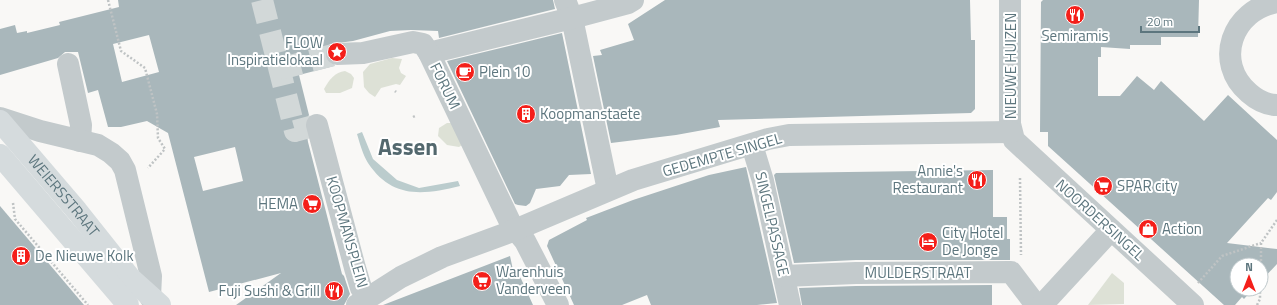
<svg xmlns="http://www.w3.org/2000/svg" width="1277" height="305" font-family="'Titillium Web',sans-serif">
  <style>
    .green { fill: #dde1d6 }
    .water { fill: #bbcccd }
    .building { fill: #a9b7bb; fill-rule: evenodd }
    .lines { fill: none; stroke-linecap: round; stroke-linejoin: round }
    .minor-tunnel { stroke: #d2d8d8; stroke-width: 22; stroke-dasharray: 22 11; stroke-linecap: butt }
    .path { stroke: #bfc3c4; stroke-width: 2.5; stroke-dasharray: 2 2; stroke-linecap: butt }
    .minor { stroke: #c3cacc; stroke-width: 22 }
    .major { stroke: #d5dbdd; stroke-width: 22 }
    .labels { text-anchor: middle; stroke-width: 4; stroke-linejoin: round; paint-order: stroke }
    .poi-label { font-size: 15px; fill: #5d767e; stroke: #fff; text-anchor: start }
    .street-label { font-size: 15px; fill: #5d767e; stroke: #fff }
    .town-label { font-size: 23px; font-weight: bold; fill: #53686e; stroke: #fff }
  </style>
  <rect width="100%" height="100%" fill="#f9f8f6"/>
  <g class="green">
    <polygon points="392,58 402,59 399,68 401,73 406,76 400,85 396,84 381,88 375,97 369,93 364,87 363,72 370,64"/>
    <path d="M 345,71 L 351,74 L 354,78 L 352,88 L 340,93 L 326,93 L 324,89 C 329,80 335,72 345,71 Z"/>
    <polygon points="447,123 452,123 462,145 459,147 447,145 438,136 439,128"/>
    <polygon points="1112,273 1124,283 1124,304 1088,305"/>
  </g>
  <path class="water" d="M 362,132 L 373,159 L 397,180 L 419,188 L 458,181 L 460,186 C 423,195 392,199 368,163 C 363,155 360,144 357,134 Z"/>
  <g class="building">
    <path d="M 118,0 L 553,0 L 555,9 L 439,38 L 438,31 L 411,30 L 390,31 L 353,41 L 330,44 L 326,49 L 325,55 L 327,61 L 334,66 L 299,75 L 309,115 L 305,122 L 308,142 L 342,274 L 344,276 L 350,294 L 344,305 L 236,305 L 281,273 L 209,292 L 168,133 L 147,121 L 121,127 L 108,127 L 98,90 L 88,93 L 78,52 L 65,52 L 58,58 L 0,75 L 0,29 L 15,25 L 17,33 L 27,31 L 27,33 L 60,25 L 59,22 L 119,7 ZM 149,35 L 159,72 L 122,82 L 113,44 ZM 235,147 L 243,181 L 203,191 L 194,157 Z"/>
    <polygon points="665,0 970,0 971,40 975,40 975,109 971,113 718,120 720,127 676,135 611,143 593,56 602,55 600,50 634,40 628,24"/>
    <polygon points="1043,0 1199,0 1198,37 1161,37 1161,45 1130,45 1130,49 1101,47 1101,57 1098,57 1098,96 1120,96 1137,76 1154,90 1161,81 1204,121 1228,95 1277,140 1277,192 1271,200 1268,198 1227,243 1277,249 1277,264 1261,281 1261,265 1237,265 1237,289 1253,289 1244,299 1242,297 1235,305 1224,305 1048,146 1048,132 1040,132 1041,2"/>
    <polygon points="562,33 591,174 569,175 560,186 536,189 530,203 526,206 518,205 515,204 447,61"/>
    <polygon points="746,167 777,303 757,305 651,305 647,295 622,305 574,305 547,246 549,240 587,220 586,218 633,200 709,175"/>
    <polygon points="993,170 993,217 1007,217 1007,239 1010,239 1010,260 856,260 794,263 774,175 776,173"/>
    <polygon points="0,206 84,305 0,305"/>
    <polygon points="510,256 513,270 518,272 533,305 383,305"/>
    <polygon points="992,285 992,305 802,305 799,288 856,286"/>
  </g>
  <g class="lines">
    <g class="minor-tunnel">
      <polyline points="262,0 295,131 317,125"/>
      <polyline points="279,69 337,54"/>
    </g>
    <g class="path">
      <polyline points="108,0 121,51 145,68 157,114 158,138 165,149 148,168"/>
      <polyline points="395,91 396,92"/>
      <polyline points="413,117 415,116"/>
      <polyline points="1020,178 1021,255"/>
      <polyline points="13,203 15,219 88,305"/>
      <polyline points="1261,265 1261,243 1277,220"/>
      <polyline points="1198,283 1222,256 1261,243"/>
      <polyline points="1257,305 1260,299 1260,289"/>
    </g>
    <g class="minor">
      <polyline points="565,0 572,18 608,190"/>
      <polyline points="1010,0 1010,124 1014,140 1193,305"/>
      <path d="M 1277,2 C 1232,10 1213,62 1249,93 C 1257,100 1267,105 1277,105"/>
      <polyline points="429,53 572,18 628,3 633,0"/>
      <polyline points="337,54 363,53 413,42 423,44 429,53 511,224 525,241 558,305"/>
      <polyline points="68,64 81,125 80,141"/>
      <polyline points="0,118 40,131 98,145 111,153 120,161 125,170 151,276 150,297"/>
      <polyline points="317,125 355,268 361,288 367,297"/>
      <polyline points="752,145 763,181 790,305"/>
      <polyline points="784,276 856,273 1011,272 1036,305"/>
      <polyline points="357,305 401,277 442,257 510,232 633,180 768,139 789,135 1011,132"/>
      <polyline points="1042,305 1111,230"/>
    </g>
    <g class="major">
      <path id="s1" d="M 0,121 L 77,211 L 131,279 L 160,305"/>
      <polyline points="0,155 128,305"/>
    </g>
  </g>
  <defs>
    <symbol id="restaurant-disc" viewBox="-11 -11 22 22"><circle r="9.5" fill="#f41f1a" stroke="#fff"/><path d="M-5-6h1v4h1v-4h1v4h1v-4h1v5L-1.5 .5V6h-2V.5L-5-1ZM5-6V6H3V1.5H1.5Q1.5-4 5-6Z" fill="#fff"/></symbol>
    <symbol id="sight-disc" viewBox="-11 -11 22 22"><circle r="9.5" fill="#f41f1a" stroke="#fff"/><path d="M0-6L1.8-2.2L6-1.7L2.9 1.2L3.7 5.4L0 3.3L-3.7 5.4L-2.9 1.2L-6-1.7L-1.8-2.2Z" fill="#fff"/></symbol>
    <symbol id="cafe-disc" viewBox="-11 -11 22 22"><circle r="9.5" fill="#f41f1a" stroke="#fff"/><path d="M-5.5-4.5H6V0H3Q3 3.5 0 3.5H-2.5Q-5.5 3.5-5.5 0ZM3-3.2v2h1.7v-2ZM-6 4.5H4V6H-6Z" fill="#fff"/></symbol>
    <symbol id="building-disc" viewBox="-11 -11 22 22"><circle r="9.5" fill="#f41f1a" stroke="#fff"/><path d="M-4-6H4V6H1V3H-1V6H-4ZM-2.5-4.3h1.7v1.8h-1.7ZM.8-4.3h1.7v1.8H.8ZM-2.5-1h1.7V.8h-1.7ZM.8-1h1.7V.8H.8Z" fill="#fff"/></symbol>
    <symbol id="supermarket-disc" viewBox="-11 -11 22 22"><circle r="9.5" fill="#f41f1a" stroke="#fff"/><path d="M-6-5.5h2.5l.6 2H6L4.5 2H-2.5L-4.4-4H-6ZM-1.5 3.2a1.3 1.3 0 1 0 .1 0ZM3 3.2a1.3 1.3 0 1 0 .1 0Z" fill="#fff"/></symbol>
    <symbol id="shop-disc" viewBox="-11 -11 22 22"><circle r="9.5" fill="#f41f1a" stroke="#fff"/><path d="M-5-2.5h2.3a2.7 3.5 0 0 1 5.4 0H5L5.5 6h-11ZM-1.5-2.5h3a1.5 2.3 0 0 0-3 0Z" fill="#fff"/></symbol>
    <symbol id="hotel-disc" viewBox="-11 -11 22 22"><circle r="9.5" fill="#f41f1a" stroke="#fff"/><path d="M-6-4.5h1.5V1H6V5H4.5V3h-9V5H-6ZM-4 0a1.8 1.8 0 1 1 3.6 0ZM.5 0V-2.5h3Q6-2.5 6 0Z" fill="#fff"/></symbol>
  </defs>
  <g fill-rule="evenodd">
    <use href="#restaurant-disc" x="1064" y="4" width="22" height="22"/>
    <use href="#sight-disc" x="326" y="41" width="22" height="22"/>
    <use href="#cafe-disc" x="454" y="61" width="22" height="22"/>
    <use href="#building-disc" x="515" y="103" width="22" height="22"/>
    <use href="#restaurant-disc" x="966" y="169" width="22" height="22"/>
    <use href="#supermarket-disc" x="1092" y="175" width="22" height="22"/>
    <use href="#supermarket-disc" x="301" y="193" width="22" height="22"/>
    <use href="#shop-disc" x="1137" y="218" width="22" height="22"/>
    <use href="#hotel-disc" x="917" y="231" width="22" height="22"/>
    <use href="#building-disc" x="10" y="245" width="22" height="22"/>
    <use href="#supermarket-disc" x="471" y="270" width="22" height="22"/>
    <use href="#restaurant-disc" x="323" y="280" width="22" height="22"/>
  </g>
  <g class="labels">
    <g class="poi-label">
      <text x="1075" y="41" text-anchor="middle">Semiramis</text>
      <text x="323" y="48" text-anchor="end">FLOW<tspan x="323" dy="17">Inspiratielokaal</tspan></text>
      <text x="479" y="77">Plein 10</text>
      <text x="540" y="119">Koopmanstaete</text>
      <text x="963" y="176" text-anchor="end">Annie's<tspan x="963" dy="17">Restaurant</tspan></text>
      <text x="1117" y="191">SPAR city</text>
      <text x="298" y="209" text-anchor="end">HEMA</text>
      <text x="1162" y="234">Action</text>
      <text x="942" y="238">City Hotel<tspan x="942" dy="17">De Jonge</tspan></text>
      <text x="35" y="261">De Nieuwe Kolk</text>
      <text x="496" y="277">Warenhuis<tspan x="496" dy="17">Vanderveen</tspan></text>
      <text x="320" y="296" text-anchor="end">Fuji Sushi &amp; Grill</text>
    </g>
    <g class="street-label">
      <text transform="translate(1011 66) rotate(-90)" y="5">NIEUWE HUIZEN</text>
      <text transform="translate(445 86) rotate(64)" y="5">FORUM</text>
      <text transform="translate(722 155) rotate(-16)" y="5">GEDEMPTE SINGEL</text>
      <text dy="5" stroke="none"><textPath href="#s1" startOffset="98">WEIERSSTRAAT</textPath></text>
      <text transform="translate(1100 220) rotate(42)" y="5">NOORDERSINGEL</text>
      <text transform="translate(772 224) rotate(77)" y="5">SINGELPASSAGE</text>
      <text transform="translate(347 232) rotate(74)" y="5">KOOPMANSPLEIN</text>
      <text x="918" y="278">MULDERSTRAAT</text>
    </g>
    <g class="town-label">
      <text x="408" y="155">Assen</text>
    </g>
  </g>
  <g transform="translate(1249 277)"><circle r="19" fill="#ffffff" stroke="#bec8cb"/>
  <path d="M0-3L7 15L0 10L-7 15Z" fill="#f41f1a"/>
  <text y="-6" font-size="11" font-weight="bold" text-anchor="middle" fill="#5d767e">N</text>
  </g>
  <path d="M1141 26v6h58v-6" fill="none" stroke="#5d767e" stroke-width="2"/>
  <text x="1147" y="26" font-size="12" fill="#5d767e" stroke="#ffffff" stroke-width="3" paint-order="stroke">20 m</text>
</svg>
